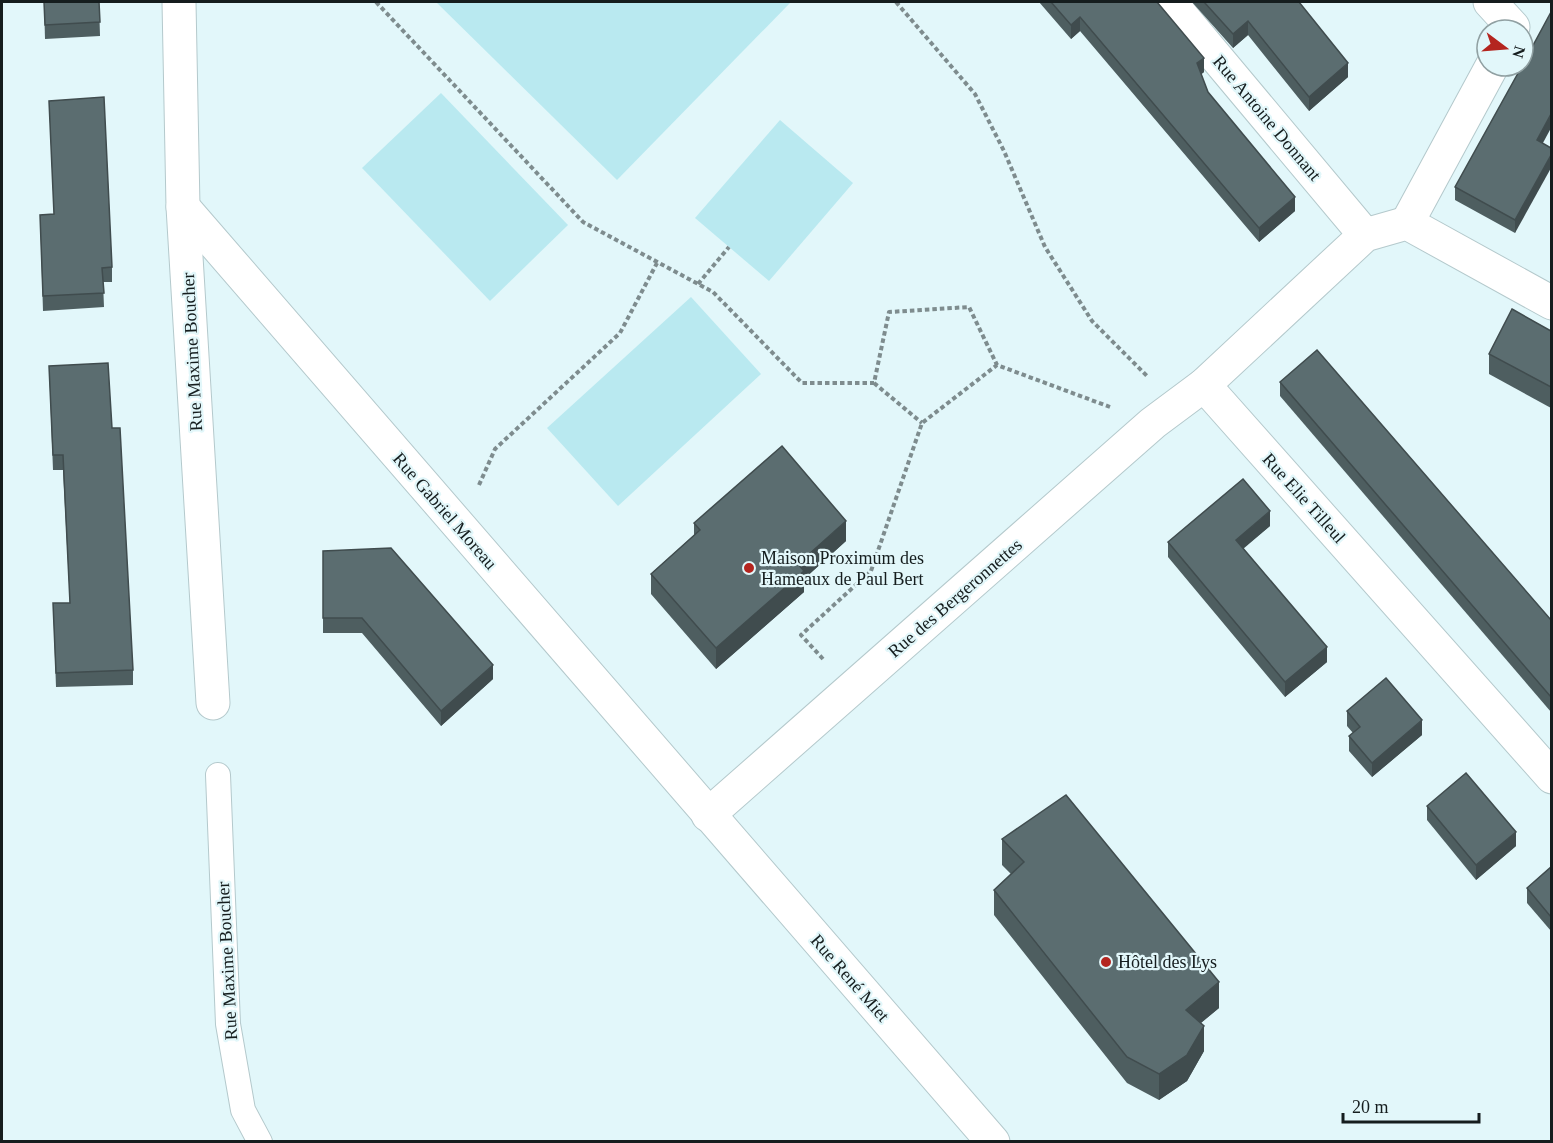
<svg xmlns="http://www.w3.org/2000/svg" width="1553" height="1143" font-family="'Times New Roman',serif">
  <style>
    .green { fill: #b9e9f0 }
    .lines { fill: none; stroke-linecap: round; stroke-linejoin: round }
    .service-casing { stroke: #b4c9cc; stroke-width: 26 }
    .minor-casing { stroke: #b4c9cc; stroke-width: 35 }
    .tertiary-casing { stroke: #b4c9cc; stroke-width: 35 }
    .path { stroke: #7e8c8e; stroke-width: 4; stroke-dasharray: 4.5 3; stroke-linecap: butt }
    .service { stroke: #fff; stroke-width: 24 }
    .minor { stroke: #fff; stroke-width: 33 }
    .tertiary { stroke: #fff; stroke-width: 33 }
    .wall { fill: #4e5e60 }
    .shaded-wall { fill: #404c4e }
    .building { fill: #5b6d70; stroke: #404c4e; stroke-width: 1.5 }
    .poi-dot { fill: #b4251f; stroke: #e2f7fa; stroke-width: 2 }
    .labels { text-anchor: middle; stroke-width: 4.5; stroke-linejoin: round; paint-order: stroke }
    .street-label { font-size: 18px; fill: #151d1e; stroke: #e2f7fa }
    .poi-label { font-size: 18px; fill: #151d1e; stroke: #e2f7fa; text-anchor: start }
  </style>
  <rect width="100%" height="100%" fill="#e2f7fa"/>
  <g class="green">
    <polygon points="436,2 791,2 617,180"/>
    <polygon points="441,93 568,225 490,301 362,168"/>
    <polygon points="780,120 853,183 769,281 695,218"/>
    <polygon points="691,297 761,374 618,506 547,428"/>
  </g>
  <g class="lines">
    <defs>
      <polyline id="service" points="218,775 228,1024 243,1110 260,1142"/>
      <g id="minor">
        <polyline points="179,2 183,207 213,703"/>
        <polyline points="1170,2 1365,235"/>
        <polyline points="1490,2 1513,27"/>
        <polyline points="1407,223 1492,66"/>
        <polyline points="1204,385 1552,777"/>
        <polyline points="708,815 1153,423 1204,385 1365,235 1407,223 1552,303"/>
      </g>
      <polyline id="tertiary" points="183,207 993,1142"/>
    </defs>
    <use href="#service" class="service-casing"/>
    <use href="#minor" class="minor-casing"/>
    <use href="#tertiary" class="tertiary-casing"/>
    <g class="path">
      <polyline points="376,2 583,222 713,292 802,383 874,383 889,312 969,307 997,365"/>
      <polyline points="896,2 975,94 1004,151 1045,247 1092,321 1147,376"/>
      <polyline points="698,284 729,247"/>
      <polyline points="874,383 922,423"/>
      <polyline points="479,485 495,449 620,333 657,263"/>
      <polyline points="823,659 801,635 871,571 922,423 997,365 1110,407"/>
    </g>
    <use href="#service" class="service"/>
    <use href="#minor" class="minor"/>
    <use href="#tertiary" class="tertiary"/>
  </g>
  <g class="wall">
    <polygon points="44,2 99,2 100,36 45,39"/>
    <polygon points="1039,2 1157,2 1204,72 1201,74 1208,92 1295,211 1259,242 1080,31 1071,39"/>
    <polygon points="1192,2 1299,2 1348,77 1309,111 1248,35 1233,48"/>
    <polygon points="49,101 112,267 112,282 103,282 104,307 43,311 40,215 54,214"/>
    <polygon points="1543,143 1515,233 1455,200 1455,187"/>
    <polygon points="1551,331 1551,408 1489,374 1489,354"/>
    <polygon points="49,366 112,428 133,670 133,685 56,687 53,603 70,603 63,470 53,470"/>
    <polygon points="1280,382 1551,620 1551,712 1280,396"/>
    <polygon points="694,523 846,541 804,579 804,592 716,669 651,594 651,574 694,535"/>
    <polygon points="1270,526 1243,548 1327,662 1285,697 1168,557 1168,542"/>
    <polygon points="323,551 493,679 441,726 362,633 323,633"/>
    <polygon points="1347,711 1422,735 1372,777 1349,751 1349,736 1353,733 1347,726"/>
    <polygon points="1427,806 1516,846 1476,880 1427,820"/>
    <polygon points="1002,839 1219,1008 1201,1023 1204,1051 1187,1081 1159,1100 1127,1083 994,915 994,890 1011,874 1002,865"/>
    <polygon points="1551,867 1551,931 1527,903 1527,888"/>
  </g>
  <g class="shaded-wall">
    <polygon points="1080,17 1080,31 1071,39 1071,25"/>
    <polygon points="1248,21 1248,35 1233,48 1233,34"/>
    <polygon points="1204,58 1204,72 1197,78 1197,63"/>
    <polygon points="1348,63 1348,77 1309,111 1309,97"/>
    <polygon points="1551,114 1551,128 1537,154 1537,140"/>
    <polygon points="1551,155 1551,168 1515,233 1515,220"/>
    <polygon points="1295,197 1295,211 1259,242 1259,228"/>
    <polygon points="1270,511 1270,526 1236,555 1236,540"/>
    <polygon points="846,521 846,541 804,579 804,592 716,669 716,648 798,564"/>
    <polygon points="1327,647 1327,662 1285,697 1285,682"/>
    <polygon points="493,665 493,679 441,726 441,711"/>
    <polygon points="1422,720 1422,735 1372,777 1372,763"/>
    <polygon points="1516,832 1516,846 1476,880 1476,865"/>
    <polygon points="1219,982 1219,1008 1186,1035 1186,1010"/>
    <polygon points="1204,1026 1204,1051 1187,1081 1159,1100 1159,1074"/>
  </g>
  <g class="building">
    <polygon points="44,2 99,2 100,22 45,25"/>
    <polygon points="1051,2 1157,2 1204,58 1197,63 1208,92 1295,197 1259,228 1080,17 1071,25"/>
    <polygon points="1204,2 1299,2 1348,63 1309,97 1248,21 1233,34"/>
    <polygon points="1551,12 1551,114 1537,140 1551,148 1551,155 1515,220 1455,187 1522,66 1523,66 1523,64"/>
    <polygon points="104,97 112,267 102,268 104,293 43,296 40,215 54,214 49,101"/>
    <polygon points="1512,309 1551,331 1551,387 1489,354"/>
    <polygon points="1317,350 1551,620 1551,697 1280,382"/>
    <polygon points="108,363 112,428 120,428 133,670 56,673 53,603 70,603 63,455 53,455 49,366"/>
    <polygon points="782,446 846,521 798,564 804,571 716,648 651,574 700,530 694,523"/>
    <polygon points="1243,479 1270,511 1236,540 1327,647 1285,682 1168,542"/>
    <polygon points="391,548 493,665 441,711 362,618 323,618 323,551"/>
    <polygon points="1386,678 1422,720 1372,763 1349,736 1360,727 1347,711"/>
    <polygon points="1466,773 1516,832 1476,865 1427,806"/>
    <polygon points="1066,795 1219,982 1186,1010 1204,1026 1187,1055 1159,1074 1127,1057 994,890 1024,862 1002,839"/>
    <polygon points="1551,867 1551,917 1527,888"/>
  </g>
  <g class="poi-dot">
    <circle cx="749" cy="568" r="6"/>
    <circle cx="1106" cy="962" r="6"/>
  </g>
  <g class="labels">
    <g class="street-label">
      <text transform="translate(1267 118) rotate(50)" y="6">Rue Antoine Donnant</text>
      <text transform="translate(192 352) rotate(-93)" y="6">Rue Maxime Boucher</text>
      <text transform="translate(1304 498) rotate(48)" y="6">Rue Elie Tilleul</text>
      <text transform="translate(445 511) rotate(49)" y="6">Rue Gabriel Moreau</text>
      <text transform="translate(955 598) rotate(-41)" y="6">Rue des Bergeronnettes</text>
      <text transform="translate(227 961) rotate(-93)" y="6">Rue Maxime Boucher</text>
      <text transform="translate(850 978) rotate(49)" y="6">Rue René Miet</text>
    </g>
    <g class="poi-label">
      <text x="761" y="564">Maison Proximum des<tspan x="761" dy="21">Hameaux de Paul Bert</tspan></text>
      <text x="1118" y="968">Hôtel des Lys</text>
    </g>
  </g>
  <rect width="1553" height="1143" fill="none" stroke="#151d1e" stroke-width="6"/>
  <g transform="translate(1505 48) rotate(106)"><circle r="28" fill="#e2f7fa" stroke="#90a0a2" stroke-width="1.5"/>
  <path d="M0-4.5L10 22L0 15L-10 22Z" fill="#b4251f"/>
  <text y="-9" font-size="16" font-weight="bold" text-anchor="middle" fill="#151d1e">N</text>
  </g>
  <path d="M1343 1113v9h136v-9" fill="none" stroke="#151d1e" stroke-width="3"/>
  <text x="1352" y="1113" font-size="18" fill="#151d1e" stroke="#e2f7fa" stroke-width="4.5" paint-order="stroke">20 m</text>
</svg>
